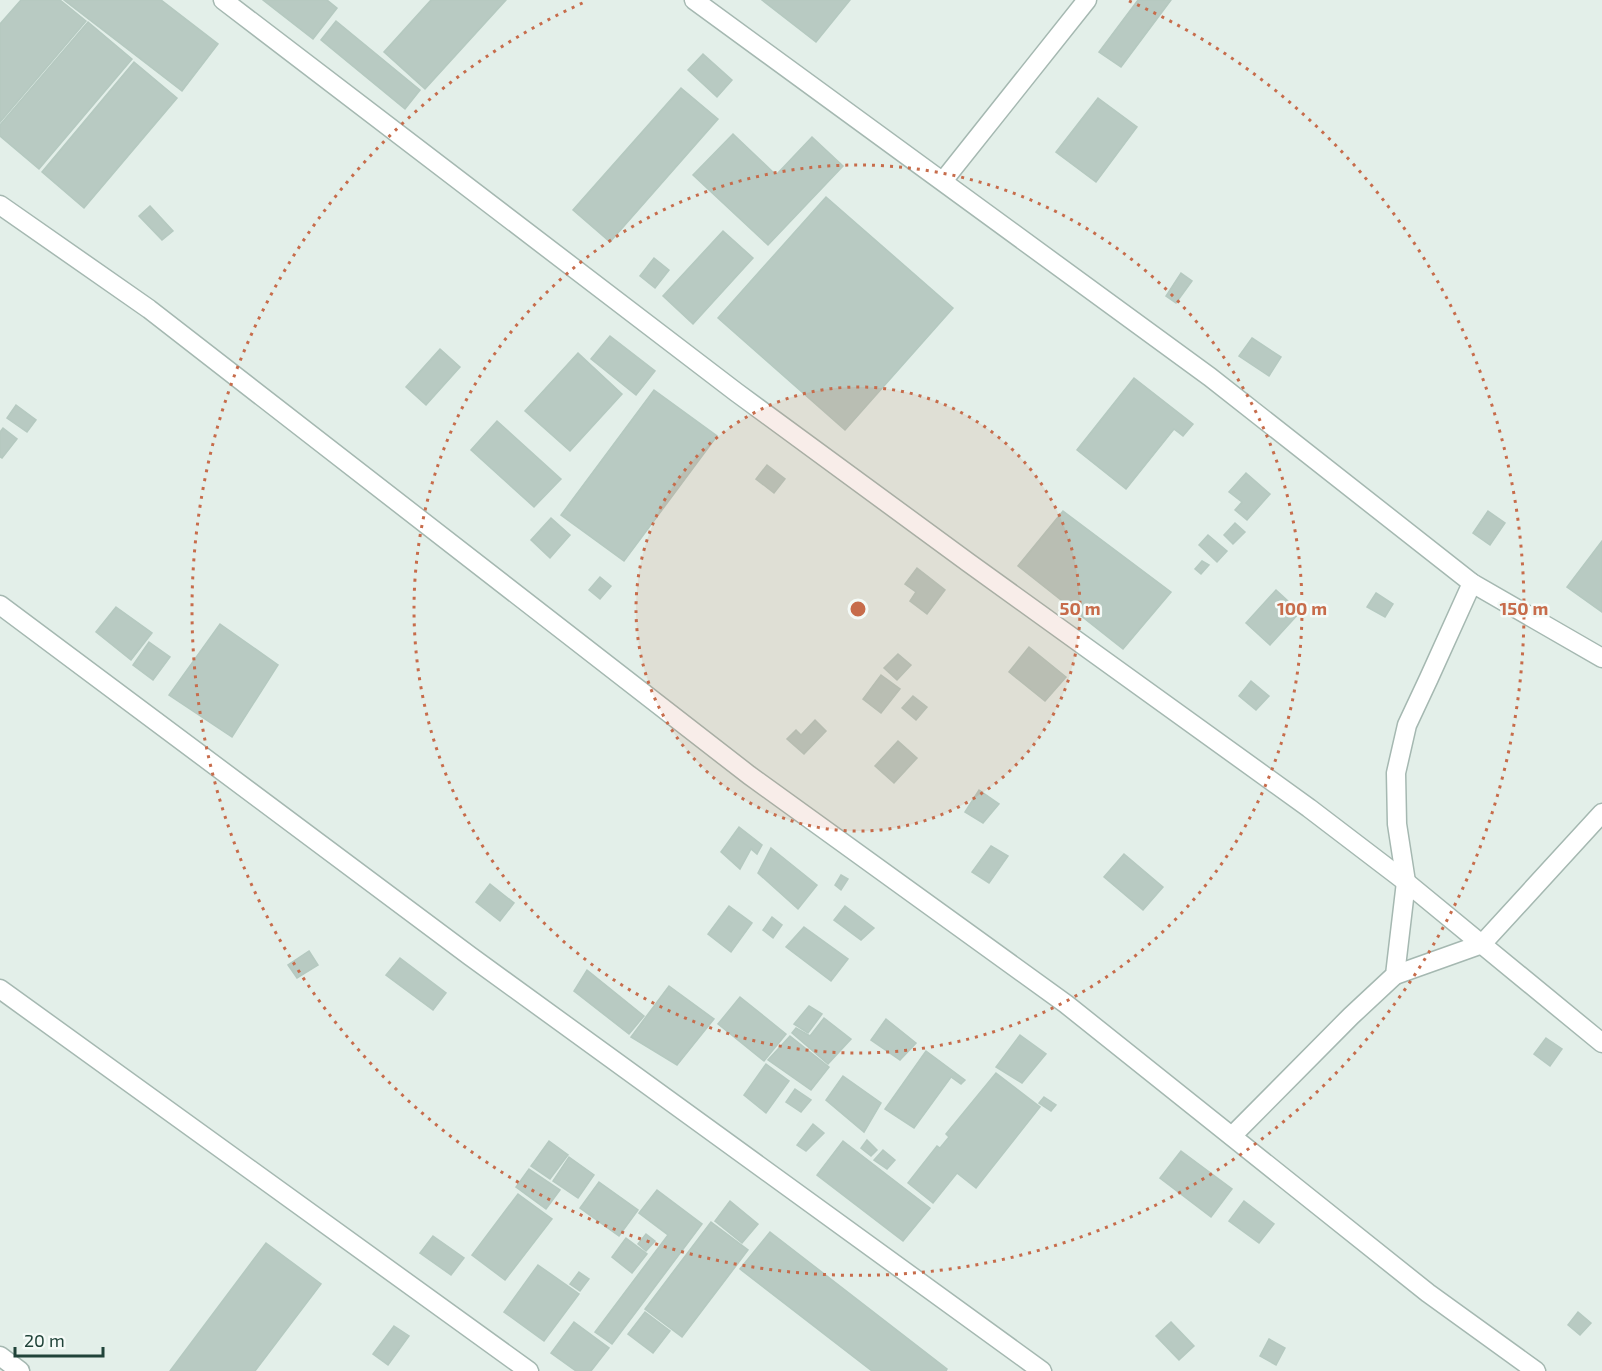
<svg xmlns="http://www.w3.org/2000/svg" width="1602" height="1371" font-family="'Exo 2',sans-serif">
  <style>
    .building { fill: #b8cac2; stroke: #b5c9c0; stroke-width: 1.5 }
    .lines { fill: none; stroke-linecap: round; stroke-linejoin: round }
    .street-casing { stroke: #a5b8b1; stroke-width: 21 }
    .street { stroke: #fff; stroke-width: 18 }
    .ring { fill: none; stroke: #c76c4b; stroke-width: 3; stroke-dasharray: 3 6 }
    .centre { fill: #c76c4b; stroke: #f4faf7; stroke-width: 3 }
    .ring-label { font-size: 18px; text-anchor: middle; font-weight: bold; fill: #c76c4b; stroke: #f4faf7; stroke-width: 5; stroke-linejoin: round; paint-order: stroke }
  </style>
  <rect width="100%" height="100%" fill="#e3efe9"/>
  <g class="building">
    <polygon points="21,0 60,0 86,21 0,122 0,24"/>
    <polygon points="64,0 161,0 218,44 182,91"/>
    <polygon points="263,0 327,0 337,8 313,39"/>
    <polygon points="431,0 506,0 425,89 384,52"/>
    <polygon points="762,0 850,0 816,42"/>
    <polygon points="1138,0 1171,0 1121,67 1099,52"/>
    <polygon points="336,21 420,90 405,109 321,40"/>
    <polygon points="88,22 132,59 39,169 0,136 0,125"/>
    <polygon points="703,54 732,80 717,97 688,70"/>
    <polygon points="134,62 177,98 84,208 42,172"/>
    <polygon points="681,88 718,119 610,242 573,210"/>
    <polygon points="1098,98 1137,127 1096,182 1056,152"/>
    <polygon points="733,134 776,175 812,137 843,166 768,245 693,175"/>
    <polygon points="826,197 953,308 845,430 718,318"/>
    <polygon points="150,206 173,231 162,240 139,216"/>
    <polygon points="723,231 753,258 693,324 663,296"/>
    <polygon points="654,258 669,270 655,288 640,276"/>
    <polygon points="1181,273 1192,281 1176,303 1166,296"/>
    <polygon points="610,336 655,371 636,395 591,359"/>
    <polygon points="1252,338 1281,357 1269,376 1239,356"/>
    <polygon points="440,349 460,367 426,405 406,387"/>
    <polygon points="578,353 622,394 570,451 525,411"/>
    <polygon points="1134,378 1193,424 1183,436 1174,429 1126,489 1077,450"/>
    <polygon points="654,390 717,436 624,561 561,515"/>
    <polygon points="16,405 36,420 27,432 7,418"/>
    <polygon points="497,421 561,479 534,507 471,450"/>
    <polygon points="3,428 17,439 2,458 0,457 0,432"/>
    <polygon points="767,465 785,479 774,493 756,479"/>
    <polygon points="1246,473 1270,494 1247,520 1235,510 1242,502 1229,492"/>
    <polygon points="1063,511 1171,592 1123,649 1018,566"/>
    <polygon points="1488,511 1505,523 1490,545 1473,533"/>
    <polygon points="551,518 570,535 550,558 531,540"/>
    <polygon points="1235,523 1245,532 1233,544 1224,535"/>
    <polygon points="1208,535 1227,551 1217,562 1199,545"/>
    <polygon points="1602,541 1602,612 1567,587"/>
    <polygon points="1202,561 1209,565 1201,574 1195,569"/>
    <polygon points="917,568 945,590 927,614 910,601 916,592 905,584"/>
    <polygon points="600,577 611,586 600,599 589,590"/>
    <polygon points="1276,590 1300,612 1270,645 1246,623"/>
    <polygon points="1376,593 1393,604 1385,617 1367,607"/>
    <polygon points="116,607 152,633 131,660 96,632"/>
    <polygon points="220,624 278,665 232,737 169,695"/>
    <polygon points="149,642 170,657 153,680 133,665"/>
    <polygon points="1029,647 1066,677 1045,701 1009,672"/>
    <polygon points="898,654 911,665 897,680 884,668"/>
    <polygon points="881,675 900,689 881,713 863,699"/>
    <polygon points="1251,681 1269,696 1256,710 1239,696"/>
    <polygon points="913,696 927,707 916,720 902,708"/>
    <polygon points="815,720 826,731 804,754 787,739 796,730 801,735"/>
    <polygon points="898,741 917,758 894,783 875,766"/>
    <polygon points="979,790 999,804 983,823 965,812"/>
    <polygon points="739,827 762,845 757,854 751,849 740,869 721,852"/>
    <polygon points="991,846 1008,856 989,883 972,872"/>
    <polygon points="771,848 817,885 798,909 758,873"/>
    <polygon points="1124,854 1163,887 1143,910 1104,877"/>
    <polygon points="841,875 848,879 841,890 835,885"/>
    <polygon points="490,884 514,903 500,921 476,902"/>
    <polygon points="729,906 752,923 731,952 708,934"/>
    <polygon points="845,906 874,928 861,940 834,920"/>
    <polygon points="772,917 782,925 773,938 763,930"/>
    <polygon points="804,927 848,959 831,981 786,947"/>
    <polygon points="309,951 318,965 297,978 288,965"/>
    <polygon points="400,958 446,993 433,1010 386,975"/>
    <polygon points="587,970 644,1016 629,1034 574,991"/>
    <polygon points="669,986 714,1019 677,1065 631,1037"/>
    <polygon points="740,997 786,1034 764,1061 718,1024"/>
    <polygon points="809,1006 822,1014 808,1033 794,1024"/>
    <polygon points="824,1018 851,1039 828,1064 792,1033 796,1028 810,1036"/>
    <polygon points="886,1019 916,1043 900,1060 871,1040"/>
    <polygon points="1020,1035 1046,1054 1022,1083 996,1067"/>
    <polygon points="790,1036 829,1067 811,1090 768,1060"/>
    <polygon points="1546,1038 1562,1049 1550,1066 1534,1054"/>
    <polygon points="926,1051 965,1080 961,1084 951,1077 914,1128 885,1109"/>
    <polygon points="766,1064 789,1081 766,1113 744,1095"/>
    <polygon points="996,1073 1040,1107 976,1188 957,1173 933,1203 908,1183 937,1146 940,1148 949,1137 946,1134"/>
    <polygon points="843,1076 881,1103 864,1132 826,1100"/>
    <polygon points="795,1089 811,1100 801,1112 786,1102"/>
    <polygon points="1044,1097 1056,1105 1051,1111 1039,1103"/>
    <polygon points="813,1124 824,1133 806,1151 797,1145"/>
    <polygon points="867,1140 877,1150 871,1156 861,1148"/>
    <polygon points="549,1141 568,1155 550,1179 531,1166"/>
    <polygon points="843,1141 930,1208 903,1241 817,1175"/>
    <polygon points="883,1150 895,1160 887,1169 874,1160"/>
    <polygon points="1181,1151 1232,1189 1211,1217 1160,1178"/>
    <polygon points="569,1157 594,1175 578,1198 553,1181"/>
    <polygon points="529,1169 560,1190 546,1209 516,1187"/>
    <polygon points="599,1182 638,1210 619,1236 580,1208"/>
    <polygon points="657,1190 702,1224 612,1344 595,1332 668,1235 639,1213"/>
    <polygon points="518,1194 552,1219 505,1280 472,1255"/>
    <polygon points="730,1201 758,1224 742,1243 715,1221"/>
    <polygon points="1244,1201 1274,1224 1259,1243 1229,1221"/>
    <polygon points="711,1222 748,1250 682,1337 645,1309"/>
    <polygon points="770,1232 947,1369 946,1371 872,1371 740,1269"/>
    <polygon points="646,1234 655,1241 646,1251 638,1244"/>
    <polygon points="433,1236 464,1258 451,1275 420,1253"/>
    <polygon points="626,1238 647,1254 632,1273 612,1257"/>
    <polygon points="266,1243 321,1284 255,1371 170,1371"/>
    <polygon points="538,1265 579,1294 544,1341 504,1312"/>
    <polygon points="579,1272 589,1279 580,1291 570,1284"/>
    <polygon points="645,1312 670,1331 653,1353 628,1334"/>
    <polygon points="1578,1312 1591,1323 1580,1335 1568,1325"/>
    <polygon points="574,1322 609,1348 591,1371 576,1371 551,1353"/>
    <polygon points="1171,1322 1194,1346 1179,1360 1156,1336"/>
    <polygon points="394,1326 409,1336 388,1365 373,1354"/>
    <polygon points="1269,1339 1285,1348 1276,1365 1260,1356"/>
  </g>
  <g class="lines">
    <defs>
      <g id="street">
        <polyline points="223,0 736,392 969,563 1309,808 1406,882 1602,1043"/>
        <polyline points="694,0 1210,377 1472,583 1602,658"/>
        <polyline points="943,181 1087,0"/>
        <polyline points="0,205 149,309 749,775 1066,1004 1428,1293 1536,1371"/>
        <polyline points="0,605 470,956 1042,1371"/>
        <polyline points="1395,975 1482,944 1602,813"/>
        <polyline points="0,989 529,1371"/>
        <polyline points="1232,1136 1351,1016 1395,975 1406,882 1397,824 1396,773 1407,725 1429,678 1472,583"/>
        <polyline points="0,1356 20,1371"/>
      </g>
    </defs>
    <use href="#street" class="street-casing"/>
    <use href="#street" class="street"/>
  </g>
  <circle cx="858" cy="609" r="222" fill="#c76c4b" fill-opacity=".12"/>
  <g class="ring">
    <circle cx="858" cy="609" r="222"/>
    <circle cx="858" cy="609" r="444"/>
    <path d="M1129 1A666 666 0 1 1 587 1"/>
  </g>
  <circle cx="858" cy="609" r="9" class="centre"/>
  <g class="ring-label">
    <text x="1080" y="615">50 m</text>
    <text x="1302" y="615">100 m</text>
    <text x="1524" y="615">150 m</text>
  </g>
  <path d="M15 1347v9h88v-9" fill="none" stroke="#204339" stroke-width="3"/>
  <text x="24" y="1347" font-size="18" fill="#204339" stroke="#f4faf7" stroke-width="4.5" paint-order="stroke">20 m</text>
</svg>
